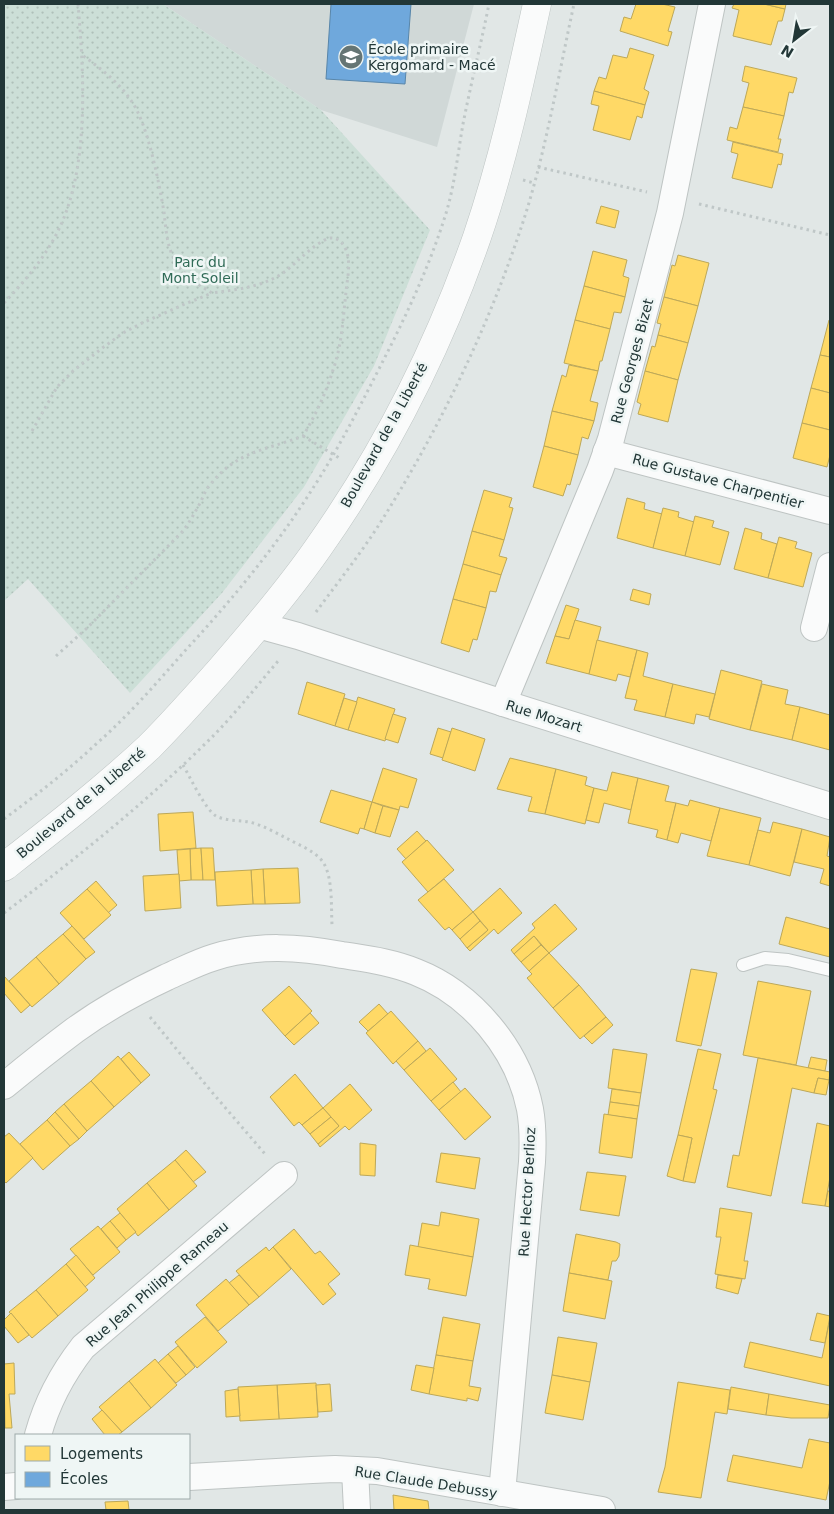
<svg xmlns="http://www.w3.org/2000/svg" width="834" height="1514" font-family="'DejaVu Sans',sans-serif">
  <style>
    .built { fill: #d0d8d7 }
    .green { fill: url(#green-dots) }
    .homes { fill: #ffd966; stroke: #bda858 }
    .schools { fill: #6fa8dc; stroke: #5886aa }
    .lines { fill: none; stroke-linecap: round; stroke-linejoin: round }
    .lane-casing { stroke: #bec4c3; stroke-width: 14 }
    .street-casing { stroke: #bec4c3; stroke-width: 28 }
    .secondary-casing { stroke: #bec5c4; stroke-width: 29 }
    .path { stroke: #bfc7c7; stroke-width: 3; stroke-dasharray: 2.5 4; stroke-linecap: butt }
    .lane { stroke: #fafbfb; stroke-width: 12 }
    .street { stroke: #fafbfb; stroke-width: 26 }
    .secondary { stroke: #fafbfb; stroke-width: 28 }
    .labels { text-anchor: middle; stroke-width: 5; stroke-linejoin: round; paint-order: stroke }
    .poi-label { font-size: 14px; fill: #223737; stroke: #eff6f5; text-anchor: start }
    .park-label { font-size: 14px; fill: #306b57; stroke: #eff6f5 }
    .street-label { font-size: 14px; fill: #223737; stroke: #eff6f5 }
  </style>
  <defs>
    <pattern id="green-dots" width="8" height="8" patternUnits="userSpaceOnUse" patternTransform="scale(1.25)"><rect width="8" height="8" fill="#ccdfd7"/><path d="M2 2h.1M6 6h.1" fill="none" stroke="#afc0b9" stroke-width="1.8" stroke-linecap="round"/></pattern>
  </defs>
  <rect width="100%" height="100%" fill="#e1e7e6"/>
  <polygon class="built" points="163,4 474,4 437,147 321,110"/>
  <polygon class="green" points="4,4 163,4 321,110 430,230 374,366 304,487 222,593 130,693 28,579 4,601"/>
  <g class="homes">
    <polygon points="636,4 662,4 675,7 668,31 672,32 668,46 620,31 624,17 631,19"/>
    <polygon points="734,4 764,4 785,9 782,21 778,21 771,45 733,36 739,10 732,8"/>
    <polygon points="764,4 786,4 785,9"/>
    <polygon points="630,48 654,55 644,89 649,92 645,105 594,91 599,77 606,79 613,55 627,58"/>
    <polygon points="745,66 797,78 793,93 789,92 784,116 743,107 749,83 742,81"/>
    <polygon points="594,91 645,105 642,118 637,116 630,140 593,130 599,106 591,104"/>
    <polygon points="743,107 784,116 778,139 781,139 778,152 727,140 730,127 737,129"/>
    <polygon points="733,142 783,154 781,165 778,164 772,188 732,178 738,154 731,152"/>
    <polygon points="601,206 619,211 615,228 596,223"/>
    <polygon points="593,251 627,260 623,276 629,278 625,297 584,286"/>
    <polygon points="678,255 709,263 698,306 664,297 672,265 675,266"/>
    <polygon points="584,286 625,297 621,313 614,312 610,329 575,320"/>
    <polygon points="664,297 698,306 688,343 658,335 661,324 657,323"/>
    <polygon points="575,320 610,329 602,361 600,361 598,371 564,363"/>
    <polygon points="829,320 830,320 830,357 820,355"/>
    <polygon points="658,335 688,343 678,380 645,371 652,346 655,347"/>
    <polygon points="820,355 830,357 830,393 811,388"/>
    <polygon points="569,365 598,371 590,401 598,403 594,421 552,411 562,375 566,377"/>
    <polygon points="645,371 678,380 668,422 638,414 641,404 637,402"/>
    <polygon points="811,388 830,393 830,430 802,423"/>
    <polygon points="552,411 594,421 588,439 582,437 578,455 544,446"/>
    <polygon points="802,423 830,430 830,455 827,467 793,458"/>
    <polygon points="544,446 578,455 570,485 567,484 563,496 533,487"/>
    <polygon points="484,490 512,498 509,507 513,508 504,540 472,531"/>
    <polygon points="627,498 645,503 644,509 662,514 653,548 617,538"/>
    <polygon points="663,508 679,512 678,517 694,522 685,556 653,548"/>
    <polygon points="695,516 714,521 712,527 729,532 720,565 685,556"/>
    <polygon points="745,528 762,533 761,539 777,544 768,578 734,569"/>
    <polygon points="472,531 504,540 499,556 507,558 501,575 463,564"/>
    <polygon points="779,537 797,542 795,548 812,553 803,587 768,578"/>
    <polygon points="463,564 501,575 496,592 490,591 486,608 453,599"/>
    <polygon points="633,589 651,594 649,605 630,600"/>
    <polygon points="453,599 486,608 477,640 473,639 469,652 441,643"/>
    <polygon points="566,605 579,609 569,639 555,636"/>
    <polygon points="575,620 601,627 589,674 546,663 555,636 569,639"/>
    <polygon points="597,640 637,650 630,677 618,674 616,681 589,674"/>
    <polygon points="637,650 648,653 643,676 673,684 665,717 634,710 637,700 625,698"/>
    <polygon points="721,670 762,681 750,730 709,719"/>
    <polygon points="307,682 345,694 335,726 298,714"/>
    <polygon points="673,684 715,694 709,717 696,714 694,724 665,717"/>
    <polygon points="762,684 788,690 785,704 800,707 792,740 750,730"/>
    <polygon points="358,697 395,709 385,741 348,730"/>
    <polygon points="344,698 357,702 348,730 335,726"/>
    <polygon points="800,707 830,715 830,750 792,740"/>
    <polygon points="393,714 406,718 398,743 385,739"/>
    <polygon points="438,728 451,732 443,758 430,754"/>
    <polygon points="452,728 485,739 475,771 442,760"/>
    <polygon points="510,758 556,769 545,814 528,811 532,797 497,789"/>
    <polygon points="383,768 417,779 408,808 400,806 399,810 372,802"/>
    <polygon points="556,769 587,777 585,785 594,788 585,824 545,814"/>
    <polygon points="612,772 638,778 631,810 604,803 599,823 586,820 594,788 607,791"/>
    <polygon points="638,778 669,786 665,801 676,803 667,840 656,837 658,830 628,823"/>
    <polygon points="331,790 372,802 364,829 360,828 358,834 320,822"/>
    <polygon points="690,800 720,808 711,841 681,833 678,843 667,840 676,803 688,806"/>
    <polygon points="372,802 383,806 375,833 364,829"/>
    <polygon points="383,806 399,810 390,837 375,833"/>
    <polygon points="720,808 761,818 749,865 707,856"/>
    <polygon points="193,812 196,848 160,851 158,814"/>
    <polygon points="773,822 802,829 790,876 749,865 758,830 770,833"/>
    <polygon points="802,829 830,837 827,856 830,857 830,886 820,883 824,869 794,862"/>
    <polygon points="417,831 426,841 406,859 397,849"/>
    <polygon points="427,840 454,870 428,892 402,862"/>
    <polygon points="201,848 203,880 191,880 190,849"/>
    <polygon points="201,848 213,848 215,880 203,880"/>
    <polygon points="190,849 191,880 179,881 177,850"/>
    <polygon points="298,868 300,903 265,904 263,869"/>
    <polygon points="263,869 265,904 253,904 251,870"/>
    <polygon points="251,870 253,904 217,906 215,872"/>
    <polygon points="179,874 181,908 145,911 143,876"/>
    <polygon points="444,879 473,912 452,930 449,927 445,930 418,900"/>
    <polygon points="96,881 117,905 108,913 87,889"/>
    <polygon points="500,888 522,913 498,934 494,929 470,951 467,948 488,930 473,912"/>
    <polygon points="87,889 111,915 84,939 60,913"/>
    <polygon points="555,904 577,929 549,953 534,936 514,954 511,950 535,928 532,924"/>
    <polygon points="473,912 480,921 460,939 452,930"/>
    <polygon points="786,917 830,929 830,957 779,944"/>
    <polygon points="480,921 488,930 467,948 460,939"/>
    <polygon points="72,926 95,952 86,959 63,934"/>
    <polygon points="63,934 86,959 59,984 36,957"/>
    <polygon points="534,936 541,945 521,962 514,954"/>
    <polygon points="541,945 549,953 529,971 521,962"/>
    <polygon points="549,953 579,985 553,1008 527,978 532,974 529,971"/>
    <polygon points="36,957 59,984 32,1007 9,981"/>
    <polygon points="691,969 717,973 701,1046 676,1041"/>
    <polygon points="4,976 30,1005 21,1013 4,993"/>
    <polygon points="758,981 811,991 796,1065 743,1055"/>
    <polygon points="579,985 606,1017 580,1039 553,1008"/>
    <polygon points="289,986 312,1011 285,1036 262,1010"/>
    <polygon points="379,1004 388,1014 368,1031 359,1022"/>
    <polygon points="391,1011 418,1041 393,1064 366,1033"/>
    <polygon points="310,1013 319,1023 294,1045 285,1036"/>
    <polygon points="606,1017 613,1025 592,1044 584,1036"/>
    <polygon points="418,1041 426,1051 404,1070 396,1061"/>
    <polygon points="430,1048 457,1079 431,1101 404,1070"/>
    <polygon points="613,1049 647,1054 641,1093 608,1088"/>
    <polygon points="698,1049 721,1054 713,1089 717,1090 695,1183 683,1181 692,1138 678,1135"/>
    <polygon points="129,1052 150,1075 141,1083 121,1059"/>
    <polygon points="118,1056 141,1083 114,1107 91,1081"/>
    <polygon points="811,1057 827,1060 825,1071 808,1068"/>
    <polygon points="758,1058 830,1072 829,1080 818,1078 814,1093 792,1088 771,1196 727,1187 733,1155 739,1156"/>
    <polygon points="295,1074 323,1108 302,1125 299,1122 294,1126 270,1097"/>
    <polygon points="818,1078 829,1080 826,1095 814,1093"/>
    <polygon points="91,1081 114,1107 87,1131 64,1104"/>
    <polygon points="453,1082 461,1092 439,1110 431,1101"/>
    <polygon points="350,1084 372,1110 349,1130 345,1126 320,1147 318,1144 339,1126 323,1108"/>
    <polygon points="465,1088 491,1117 465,1140 439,1110"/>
    <polygon points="612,1089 641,1093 639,1106 610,1102"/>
    <polygon points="610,1102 639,1106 637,1119 608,1115"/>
    <polygon points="64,1104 87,1131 79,1139 55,1112"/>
    <polygon points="323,1108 331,1117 310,1134 302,1125"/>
    <polygon points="55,1112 79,1139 70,1146 47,1120"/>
    <polygon points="604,1114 637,1119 632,1158 599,1153"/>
    <polygon points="331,1117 339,1126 318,1144 310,1134"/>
    <polygon points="47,1120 70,1146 43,1170 20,1144"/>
    <polygon points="817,1123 830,1126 830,1177 825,1206 802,1203"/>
    <polygon points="9,1133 33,1158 6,1183 4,1181 4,1137"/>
    <polygon points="678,1135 692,1138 683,1181 667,1176"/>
    <polygon points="360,1143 376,1145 375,1176 360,1175"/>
    <polygon points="186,1150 206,1172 193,1182 175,1160"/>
    <polygon points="441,1153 480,1158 475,1189 436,1182"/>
    <polygon points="175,1160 197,1186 169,1210 147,1183"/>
    <polygon points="587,1172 626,1176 619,1216 580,1210"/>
    <polygon points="147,1183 169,1210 138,1236 117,1209"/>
    <polygon points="828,1191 830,1191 830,1207 825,1206"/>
    <polygon points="720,1208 752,1213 744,1261 748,1261 745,1279 715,1274 721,1237 716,1237"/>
    <polygon points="441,1212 479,1219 473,1257 418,1247 422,1223 439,1226"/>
    <polygon points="120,1213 136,1232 126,1240 110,1221"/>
    <polygon points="110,1221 126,1240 117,1248 101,1229"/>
    <polygon points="98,1226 120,1252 93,1275 70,1249"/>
    <polygon points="294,1229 315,1254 320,1251 340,1274 328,1284 336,1294 323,1305 273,1247"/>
    <polygon points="576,1234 616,1242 620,1244 619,1256 616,1261 612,1261 608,1280 569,1273"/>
    <polygon points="410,1245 473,1257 466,1296 428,1289 430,1279 405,1275"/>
    <polygon points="266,1247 269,1251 273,1247 291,1269 259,1297 236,1271"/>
    <polygon points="76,1255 95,1278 85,1287 66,1264"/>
    <polygon points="66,1264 88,1290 58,1316 36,1290"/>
    <polygon points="569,1273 612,1281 605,1319 563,1311"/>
    <polygon points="239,1275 259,1297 249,1305 229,1283"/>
    <polygon points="718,1275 742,1279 738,1294 716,1288"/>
    <polygon points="226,1279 249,1305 218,1331 196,1305"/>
    <polygon points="36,1290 58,1316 32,1338 9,1312"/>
    <polygon points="11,1313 29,1335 18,1343 4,1326 4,1320"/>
    <polygon points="817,1313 830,1316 825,1343 810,1340"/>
    <polygon points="205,1317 227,1342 197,1368 175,1342"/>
    <polygon points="443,1317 480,1324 473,1361 436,1355"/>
    <polygon points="830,1319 830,1386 744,1367 750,1342 822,1358"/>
    <polygon points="558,1337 597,1343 590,1382 552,1375"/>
    <polygon points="178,1346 195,1367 186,1375 168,1354"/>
    <polygon points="168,1354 186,1375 176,1383 158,1363"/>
    <polygon points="436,1355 473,1361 469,1386 481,1388 478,1401 467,1398 467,1401 429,1394"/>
    <polygon points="155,1359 177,1385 151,1408 129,1381"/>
    <polygon points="14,1363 15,1394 9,1394 12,1428 5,1428 4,1364"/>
    <polygon points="416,1365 434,1368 429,1394 411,1390"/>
    <polygon points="552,1375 590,1382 583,1420 545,1413"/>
    <polygon points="129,1381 151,1408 122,1432 99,1407"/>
    <polygon points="678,1382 730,1390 727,1414 715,1412 701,1498 658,1492 665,1467"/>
    <polygon points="316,1383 318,1417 279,1419 277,1385"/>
    <polygon points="330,1384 332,1411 318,1412 316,1385"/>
    <polygon points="277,1385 279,1419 240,1421 238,1387"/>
    <polygon points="731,1387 769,1394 766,1415 728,1409"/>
    <polygon points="238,1389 240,1416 226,1417 225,1391"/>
    <polygon points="769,1394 830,1405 828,1418 791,1418 766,1415"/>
    <polygon points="102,1410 122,1432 118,1435 105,1435 92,1419"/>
    <polygon points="809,1439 830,1443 830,1481 826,1500 727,1481 733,1455 802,1468"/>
    <polygon points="393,1495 428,1501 429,1510 394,1510"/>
    <polygon points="128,1501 129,1510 106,1510 105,1502"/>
  </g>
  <polygon class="schools" points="331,4 411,4 405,84 326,79"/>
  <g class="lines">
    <defs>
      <polyline id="lane" points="743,965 765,958 788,960 830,970"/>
      <g id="street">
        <polyline points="606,452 830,511"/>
        <polyline points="258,625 298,636 503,703 830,806"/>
        <polyline points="814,628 830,566"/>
        <polyline points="503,703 600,470 611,439 670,213 712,4"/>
        <path d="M 4,1086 C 27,1067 51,1048 75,1030 C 104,1009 135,992 167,977 C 183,970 198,962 215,957 C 257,944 300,947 342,955 C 367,959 392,962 416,972 C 472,994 518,1049 530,1109 C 533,1126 533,1144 532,1162 L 502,1493"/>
        <path d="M 38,1435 C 47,1402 62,1374 83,1347 L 284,1175"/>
        <polyline points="355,1470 357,1510"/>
        <polyline points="189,1477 312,1470 335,1469 377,1471 602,1510"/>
        <polyline points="4,1487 16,1486"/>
      </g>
      <path id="secondary" d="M 4,867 C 54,828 103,790 149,747 C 174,722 197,696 220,670 C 254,631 288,591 318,548 C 385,453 439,346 477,237 C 503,161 520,82 537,4"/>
    </defs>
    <use href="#lane" class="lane-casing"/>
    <use href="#street" class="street-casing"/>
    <use href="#secondary" class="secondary-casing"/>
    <g class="path">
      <polyline points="538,167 647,192"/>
      <polyline points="523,180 534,183"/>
      <polyline points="699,204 830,235"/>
      <path d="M 4,303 C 24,282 43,260 57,233 C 90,169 84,74 78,4"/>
      <path d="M 32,431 L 57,387 L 73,371 L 101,349 L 123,333 L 140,324 L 185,304 L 212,293 C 199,285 186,277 177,264 C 167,249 166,230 164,212 C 159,183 148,125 132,102 C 120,83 100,68 82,55"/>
      <polyline points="303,436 341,459"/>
      <path d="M 316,612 C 338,582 362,552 382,520 C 439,429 487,330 521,228 C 545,157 558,77 574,4"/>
      <path d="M 56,656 L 86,629 L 183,531 C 189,523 194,514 199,505 C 203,498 205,490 210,485 C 236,451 267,450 303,436 C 315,416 326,393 333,370 C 342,345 343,318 346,292 C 347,281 350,268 348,257 C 347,250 342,239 333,238 C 322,236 296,263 287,270 C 265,287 239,289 212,293"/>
      <path d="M 183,765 C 190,777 205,809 216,816 C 226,821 238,820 249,822 C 263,825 276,833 288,839 C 299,845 315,851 323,862 C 333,877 331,907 332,925"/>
      <path d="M 4,819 C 35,796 66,772 95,745 C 127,717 155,685 183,653 C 230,602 276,547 313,488 C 339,448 360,406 382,363 C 407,314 431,263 447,210 C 455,182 458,152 463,124 C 471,83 481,44 489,4"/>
      <path d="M 4,913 C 74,860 143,805 206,743 C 232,718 255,688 279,660"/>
      <polyline points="150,1017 211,1091 265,1154"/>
    </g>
    <use href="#lane" class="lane"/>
    <use href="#street" class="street"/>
    <use href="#secondary" class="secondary"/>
  </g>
  <defs>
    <symbol id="school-disc" viewBox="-11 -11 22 22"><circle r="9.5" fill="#657574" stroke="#eff6f5"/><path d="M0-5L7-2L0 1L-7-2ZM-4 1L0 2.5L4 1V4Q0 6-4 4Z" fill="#fff"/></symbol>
  </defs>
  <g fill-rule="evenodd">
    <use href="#school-disc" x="337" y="43" width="28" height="28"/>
  </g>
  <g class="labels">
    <g class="poi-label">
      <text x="368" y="54">École primaire<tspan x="368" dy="16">Kergomard - Macé</tspan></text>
    </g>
    <g class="park-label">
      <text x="200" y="267">Parc du<tspan x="200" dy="16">Mont Soleil</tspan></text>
    </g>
    <g class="street-label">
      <text transform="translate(632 361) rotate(-75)" y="5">Rue Georges Bizet</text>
      <text transform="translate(384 435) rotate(-61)" y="5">Boulevard de la Liberté</text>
      <text transform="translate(718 481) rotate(15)" y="5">Rue Gustave Charpentier</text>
      <text transform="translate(544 716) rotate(17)" y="5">Rue Mozart</text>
      <text transform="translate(81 803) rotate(-40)" y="5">Boulevard de la Liberté</text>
      <text transform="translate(527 1192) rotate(-87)" y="5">Rue Hector Berlioz</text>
      <text transform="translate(157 1284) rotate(-41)" y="5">Rue Jean Philippe Rameau</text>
      <text transform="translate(426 1482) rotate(9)" y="5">Rue Claude Debussy</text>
    </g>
  </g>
  <rect width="834" height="1514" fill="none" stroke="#223737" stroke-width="10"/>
  <rect x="15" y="1434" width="175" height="65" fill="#eff6f5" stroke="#9daaa9"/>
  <rect x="25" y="1446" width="25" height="15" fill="#ffd966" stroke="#9daaa9"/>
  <text x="60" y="1459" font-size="15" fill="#223737">Logements</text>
  <rect x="25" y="1472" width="25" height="15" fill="#6fa8dc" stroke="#9daaa9"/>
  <text x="60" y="1484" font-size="15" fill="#223737">Écoles</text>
  <g transform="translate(794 40) rotate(211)" stroke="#eff6f5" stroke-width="4" paint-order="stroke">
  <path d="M0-4L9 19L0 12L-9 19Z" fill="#223737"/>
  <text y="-8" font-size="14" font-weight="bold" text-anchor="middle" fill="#223737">N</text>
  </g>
</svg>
